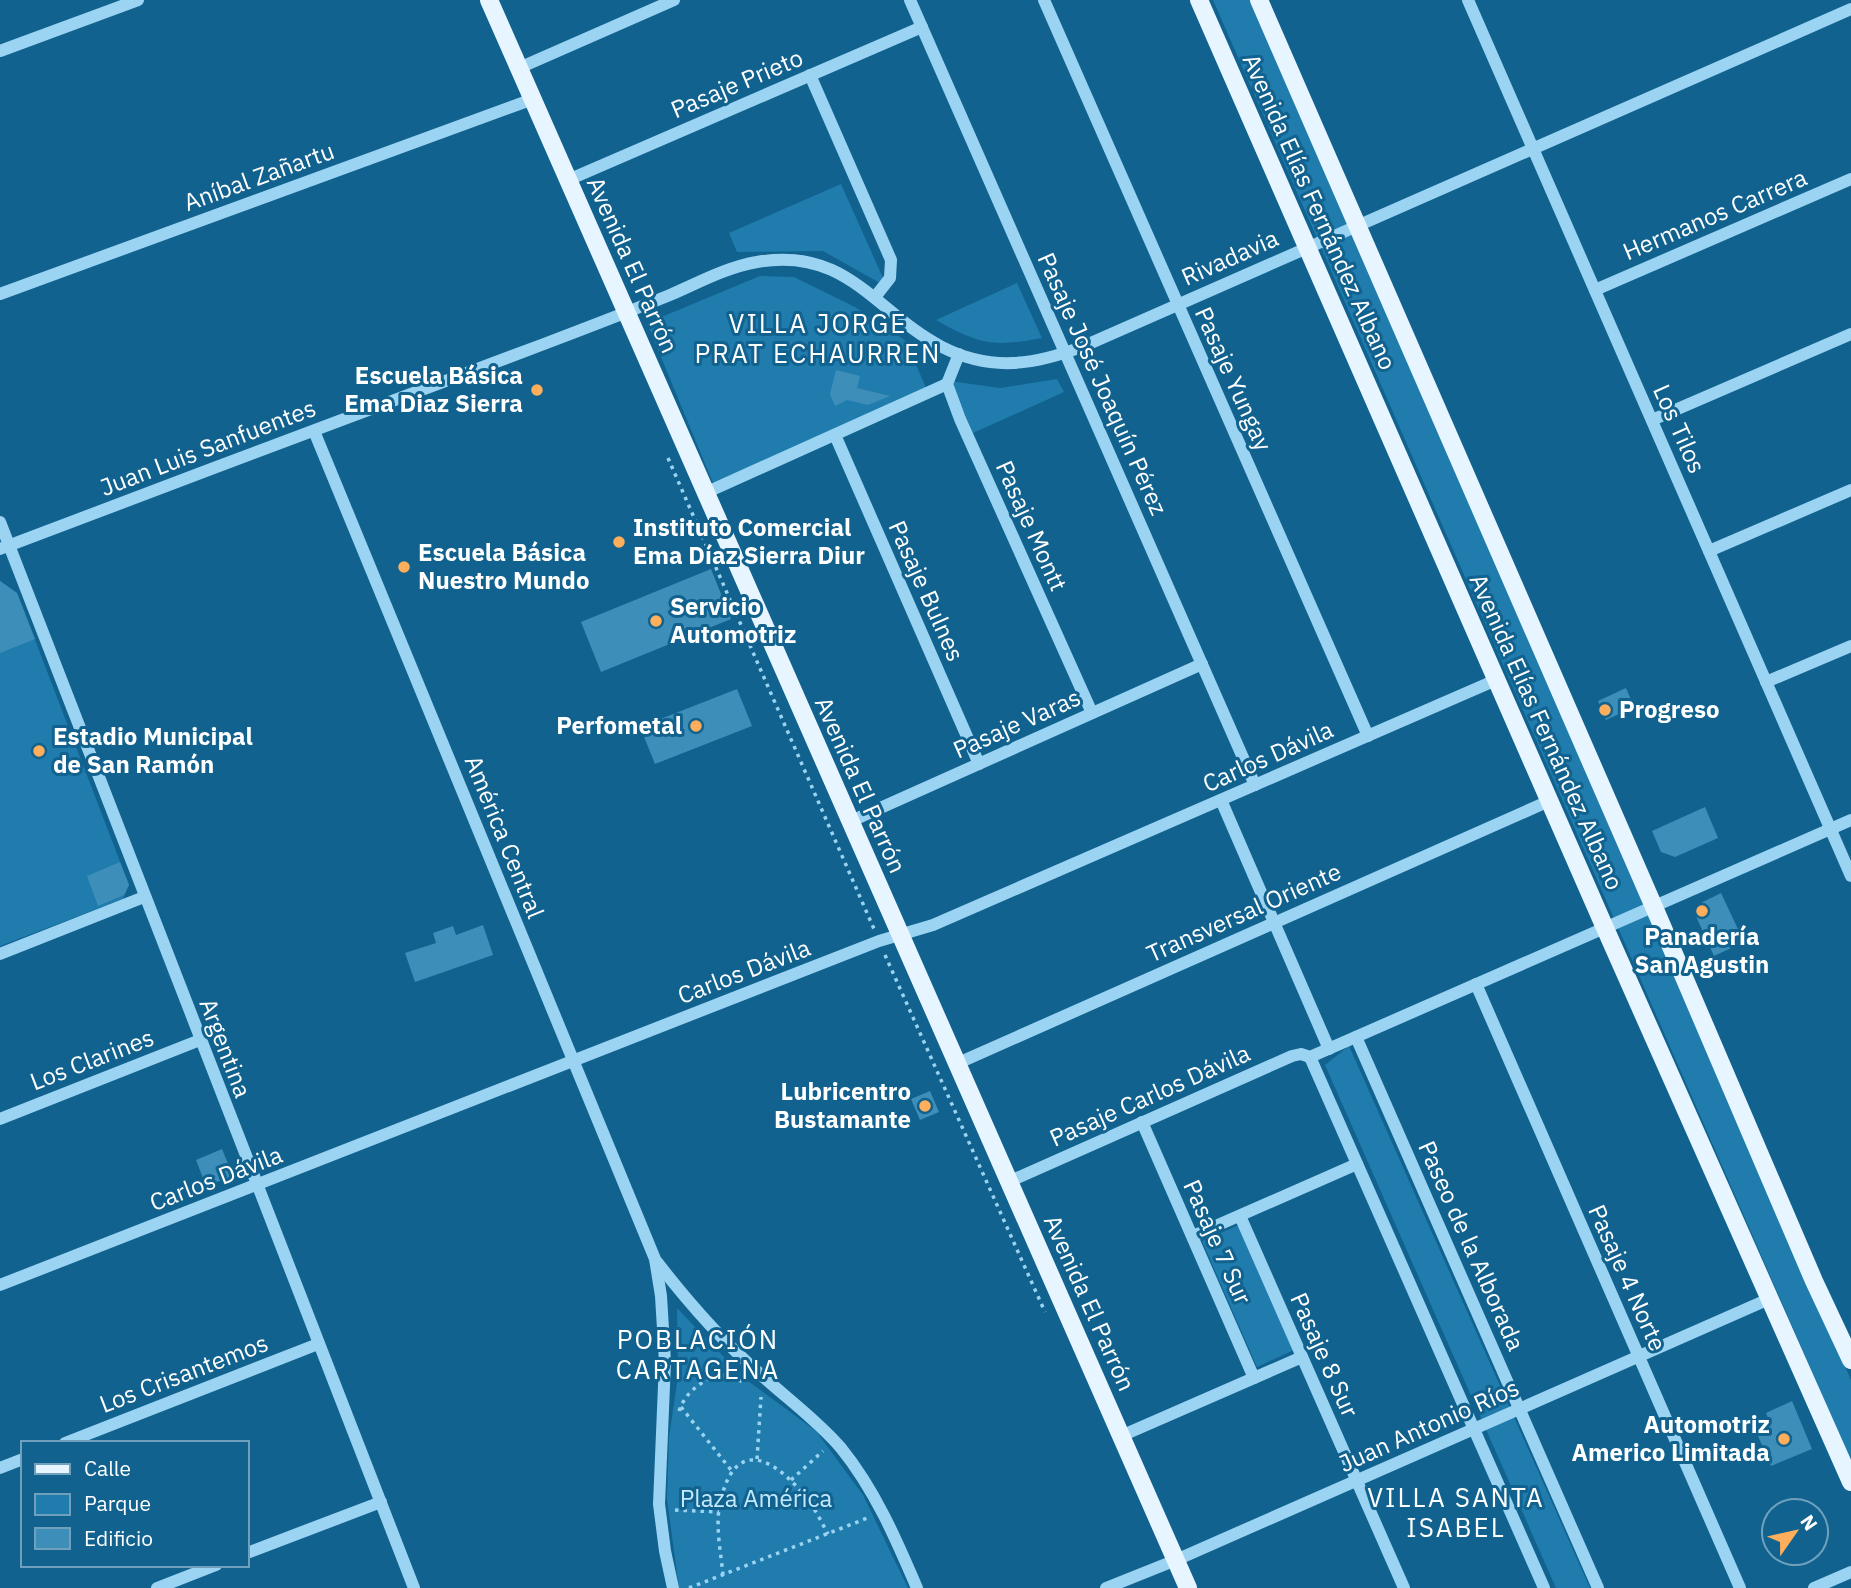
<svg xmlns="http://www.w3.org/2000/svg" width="1851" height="1588" font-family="'IBM Plex Sans',sans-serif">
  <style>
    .green { fill: #1f7cad }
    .building { fill: #3e8eba }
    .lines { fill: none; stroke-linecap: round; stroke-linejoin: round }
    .path { stroke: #9bd4f2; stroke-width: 3.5; stroke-dasharray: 3.5 5; stroke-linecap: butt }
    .minor { stroke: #9bd4f2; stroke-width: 12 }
    .major { stroke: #e6f5ff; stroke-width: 18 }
    .poi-dot { fill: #ffaf5c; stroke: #11628f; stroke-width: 2.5 }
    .labels { text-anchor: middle; stroke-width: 6; stroke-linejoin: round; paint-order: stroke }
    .street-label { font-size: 24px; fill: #fff; stroke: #11628f }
    .poi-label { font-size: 24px; font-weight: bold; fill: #fff; stroke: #11628f; text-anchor: start }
    .park-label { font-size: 24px; fill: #c2e9fd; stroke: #11628f }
    .neighbourhood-label { font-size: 26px; letter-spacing: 2px; fill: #fff; stroke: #11628f }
  </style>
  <rect width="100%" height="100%" fill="#11628f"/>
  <g class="green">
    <polygon points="1213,0 1250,0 1851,1380 1851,1461"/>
    <polygon points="841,184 887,287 823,251 737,252 729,233"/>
    <polygon points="760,276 794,277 855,307 906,341 926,388 713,483 647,323"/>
    <path d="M 1017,283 L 1042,338 C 993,347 980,345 936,320 Z"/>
    <polygon points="1057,379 1064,392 973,433 950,381 1000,388"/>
    <polygon points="0,581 17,593 129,885 123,899 0,946"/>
    <polygon points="1349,1046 1590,1588 1556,1588 1325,1065"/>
    <polygon points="1239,1225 1294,1350 1257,1367 1202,1241"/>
    <polygon points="677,1308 744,1378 816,1431 863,1495 908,1588 679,1588 667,1499 669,1437 678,1376"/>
  </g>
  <g class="building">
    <polygon points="836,370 860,376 857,388 890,396 868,405 847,400 835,406 830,394"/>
    <polygon points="711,569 731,619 601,672 581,622"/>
    <polygon points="0,581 17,593 35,639 0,653"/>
    <polygon points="1626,688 1634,707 1606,720 1598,701"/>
    <polygon points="737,689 752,726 655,764 640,727"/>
    <polygon points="1705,807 1718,838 1675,857 1661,852 1652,831"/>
    <polygon points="120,862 129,885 124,895 98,906 87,876"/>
    <polygon points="1721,893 1744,942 1714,956 1695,914 1701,903"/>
    <polygon points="483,925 493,955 415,982 405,953 436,943 433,933 453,926 456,935"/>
    <polygon points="930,1091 939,1112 920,1120 911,1099"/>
    <polygon points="222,1149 233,1176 206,1186 196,1160"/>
    <polygon points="1792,1401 1812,1449 1771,1466 1755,1429 1770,1423 1766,1413"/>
  </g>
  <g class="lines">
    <g class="path">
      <polyline points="668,458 874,929"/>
      <polyline points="885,955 1045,1312"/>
      <polyline points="681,1407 731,1470"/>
      <path d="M 679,1411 C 686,1391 701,1382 719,1374 L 744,1382"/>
      <polyline points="757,1459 761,1397"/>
      <polyline points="791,1480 823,1451"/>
      <polyline points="675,1510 719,1512"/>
      <path d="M 723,1575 C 721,1554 716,1529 719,1509 C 732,1435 773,1455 809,1501 C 816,1511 822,1523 828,1534"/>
      <polyline points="689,1588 870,1517"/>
    </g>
    <g class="minor">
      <polyline points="910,0 1255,785"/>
      <polyline points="1044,0 1368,736"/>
      <polyline points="1468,0 1851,876"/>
      <polyline points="0,51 138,0"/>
      <polyline points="519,68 674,0"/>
      <polyline points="810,75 891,260 890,278 875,297"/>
      <polyline points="568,180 922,27"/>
      <polyline points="1595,290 1851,179"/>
      <polyline points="0,294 533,99"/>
      <polyline points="959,354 947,384 960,419 1092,713"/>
      <polyline points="1652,420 1851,334"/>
      <polyline points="314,431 655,1259 661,1296 665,1362 659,1504 665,1551 673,1588"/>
      <polyline points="835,435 979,764"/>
      <polyline points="705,493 947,384"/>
      <polyline points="0,522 414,1588"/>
      <path d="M 0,549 C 181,480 363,412 544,344 C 586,328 628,312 670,295 C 698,283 727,267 757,262 C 847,246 876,313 942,347 C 991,372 1035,365 1084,346 L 1851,9"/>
      <polyline points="1709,551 1851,490"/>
      <polyline points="1766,682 1851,646"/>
      <polyline points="1221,800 1329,1049"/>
      <polyline points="849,822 1202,664"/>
      <polyline points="0,954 144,897"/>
      <polyline points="1476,984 1740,1588"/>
      <polyline points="1356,1037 1598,1588"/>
      <polyline points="1310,1057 1851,820"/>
      <polyline points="1310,1057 1544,1588"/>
      <polyline points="956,1064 1549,801"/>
      <polyline points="0,1119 200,1040"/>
      <polyline points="1142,1122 1254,1378"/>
      <polyline points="1008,1182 1292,1056 1301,1054 1310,1057"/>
      <polyline points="1240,1216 1404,1588"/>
      <polyline points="1193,1236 1357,1164"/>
      <path d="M 657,1262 C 688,1302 720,1339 758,1372 C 786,1398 816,1419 841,1448 C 875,1490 896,1539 917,1588"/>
      <polyline points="0,1285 879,941 933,925 1496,680"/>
      <polyline points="1121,1436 1302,1357"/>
      <polyline points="65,1443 318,1344"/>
      <polyline points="0,1468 23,1459"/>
      <polyline points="247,1553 381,1502"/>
      <polyline points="157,1588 216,1565"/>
      <polyline points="1106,1588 1176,1560 1769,1299"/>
      <polyline points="1814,1588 1851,1572"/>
    </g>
    <g class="major">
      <polyline points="489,0 1188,1588"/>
      <polyline points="1199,0 1605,928 1851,1482"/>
      <polyline points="1259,0 1654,907 1814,1281 1851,1360"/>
    </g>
  </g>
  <g class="poi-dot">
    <circle cx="537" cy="390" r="7"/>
    <circle cx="619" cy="542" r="7"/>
    <circle cx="404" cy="567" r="7"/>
    <circle cx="656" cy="621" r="7"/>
    <circle cx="1605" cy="710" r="7"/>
    <circle cx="696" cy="726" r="7"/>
    <circle cx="39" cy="751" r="7"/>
    <circle cx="1702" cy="911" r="7"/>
    <circle cx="925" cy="1106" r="7"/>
    <circle cx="1784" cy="1439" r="7"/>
  </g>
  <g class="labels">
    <g class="street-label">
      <text transform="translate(737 84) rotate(-23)" y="8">Pasaje Prieto</text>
      <text transform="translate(259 177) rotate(-20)" y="8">Aníbal Zañartu</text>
      <text transform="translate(1319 212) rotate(66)" y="8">Avenida Elías Fernández Albano</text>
      <text transform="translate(1715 215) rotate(-23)" y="8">Hermanos Carrera</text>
      <text transform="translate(1230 258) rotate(-24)" y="8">Rivadavia</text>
      <text transform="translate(632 265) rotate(66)" y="8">Avenida El Parrón</text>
      <text transform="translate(1233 379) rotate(66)" y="8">Pasaje Yungay</text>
      <text transform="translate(1102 384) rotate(66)" y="8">Pasaje José Joaquín Pérez</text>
      <text transform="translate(1679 429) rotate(66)" y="8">Los Tilos</text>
      <text transform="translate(208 448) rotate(-21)" y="8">Juan Luis Sanfuentes</text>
      <text transform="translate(1031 526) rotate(66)" y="8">Pasaje Montt</text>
      <text transform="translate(926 591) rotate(66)" y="8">Pasaje Bulnes</text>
      <text transform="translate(1017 724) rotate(-24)" y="8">Pasaje Varas</text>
      <text transform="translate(1546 732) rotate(66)" y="8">Avenida Elías Fernández Albano</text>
      <text transform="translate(1268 757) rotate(-24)" y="8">Carlos Dávila</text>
      <text transform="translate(860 785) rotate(66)" y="8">Avenida El Parrón</text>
      <text transform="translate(504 837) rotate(68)" y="8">América Central</text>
      <text transform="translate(1244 913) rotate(-24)" y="8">Transversal Oriente</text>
      <text transform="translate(744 972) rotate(-21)" y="8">Carlos Dávila</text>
      <text transform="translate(225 1048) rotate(69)" y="8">Argentina</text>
      <text transform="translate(92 1060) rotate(-21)" y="8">Los Clarines</text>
      <text transform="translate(1150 1096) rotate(-24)" y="8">Pasaje Carlos Dávila</text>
      <text transform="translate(216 1179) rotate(-21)" y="8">Carlos Dávila</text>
      <text transform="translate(1217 1242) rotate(66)" y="8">Pasaje 7 Sur</text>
      <text transform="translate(1471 1246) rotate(66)" y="8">Paseo de la Alborada</text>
      <text transform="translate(1627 1278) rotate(66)" y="8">Pasaje 4 Norte</text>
      <text transform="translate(1089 1303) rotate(66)" y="8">Avenida El Parrón</text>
      <text transform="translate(1324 1355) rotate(66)" y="8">Pasaje 8 Sur</text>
      <text transform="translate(184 1374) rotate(-21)" y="8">Los Crisantemos</text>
      <text transform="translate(1429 1426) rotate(-24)" y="8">Juan Antonio Ríos</text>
    </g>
    <g class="poi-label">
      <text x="523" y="384" text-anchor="end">Escuela Básica<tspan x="523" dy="28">Ema Diaz Sierra</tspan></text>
      <text x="633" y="536">Instituto Comercial<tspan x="633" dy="28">Ema Díaz Sierra Diur</tspan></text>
      <text x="418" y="561">Escuela Básica<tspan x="418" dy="28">Nuestro Mundo</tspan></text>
      <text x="670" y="615">Servicio<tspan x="670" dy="28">Automotriz</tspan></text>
      <text x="1619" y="718">Progreso</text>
      <text x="682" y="734" text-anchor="end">Perfometal</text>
      <text x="53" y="745">Estadio Municipal<tspan x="53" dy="28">de San Ramón</tspan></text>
      <text x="1702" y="945" text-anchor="middle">Panadería<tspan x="1702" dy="28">San Agustin</tspan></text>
      <text x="911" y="1100" text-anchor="end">Lubricentro<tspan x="911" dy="28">Bustamante</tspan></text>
      <text x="1770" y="1433" text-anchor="end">Automotriz<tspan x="1770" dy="28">Americo Limitada</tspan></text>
    </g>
    <g class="park-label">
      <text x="756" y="1507">Plaza América</text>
    </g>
    <g class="neighbourhood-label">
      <text x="818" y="333">VILLA JORGE<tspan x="818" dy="30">PRAT ECHAURREN</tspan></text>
      <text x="698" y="1349">POBLACIÓN<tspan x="698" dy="30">CARTAGENA</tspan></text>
      <text x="1456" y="1507">VILLA SANTA<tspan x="1456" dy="30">ISABEL</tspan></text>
    </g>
  </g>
  <rect x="21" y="1441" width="228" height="126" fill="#11628f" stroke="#70a1bc" stroke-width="2"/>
  <rect x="35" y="1464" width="35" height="10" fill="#e6f5ff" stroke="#70a1bc" stroke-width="2"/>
  <text x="84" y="1476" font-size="21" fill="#ffffff">Calle</text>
  <rect x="35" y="1494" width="35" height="21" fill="#1f7cad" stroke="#70a1bc" stroke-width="2"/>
  <text x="84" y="1511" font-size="21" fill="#ffffff">Parque</text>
  <rect x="35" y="1528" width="35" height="21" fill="#3e8eba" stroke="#70a1bc" stroke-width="2"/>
  <text x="84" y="1546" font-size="21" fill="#ffffff">Edificio</text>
  <g transform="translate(1795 1532) rotate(56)"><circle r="33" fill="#11628f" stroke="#70a1bc" stroke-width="2"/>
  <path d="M0-5L12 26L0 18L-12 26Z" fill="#ffaf5c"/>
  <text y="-10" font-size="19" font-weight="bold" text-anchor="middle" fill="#ffffff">N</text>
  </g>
</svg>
